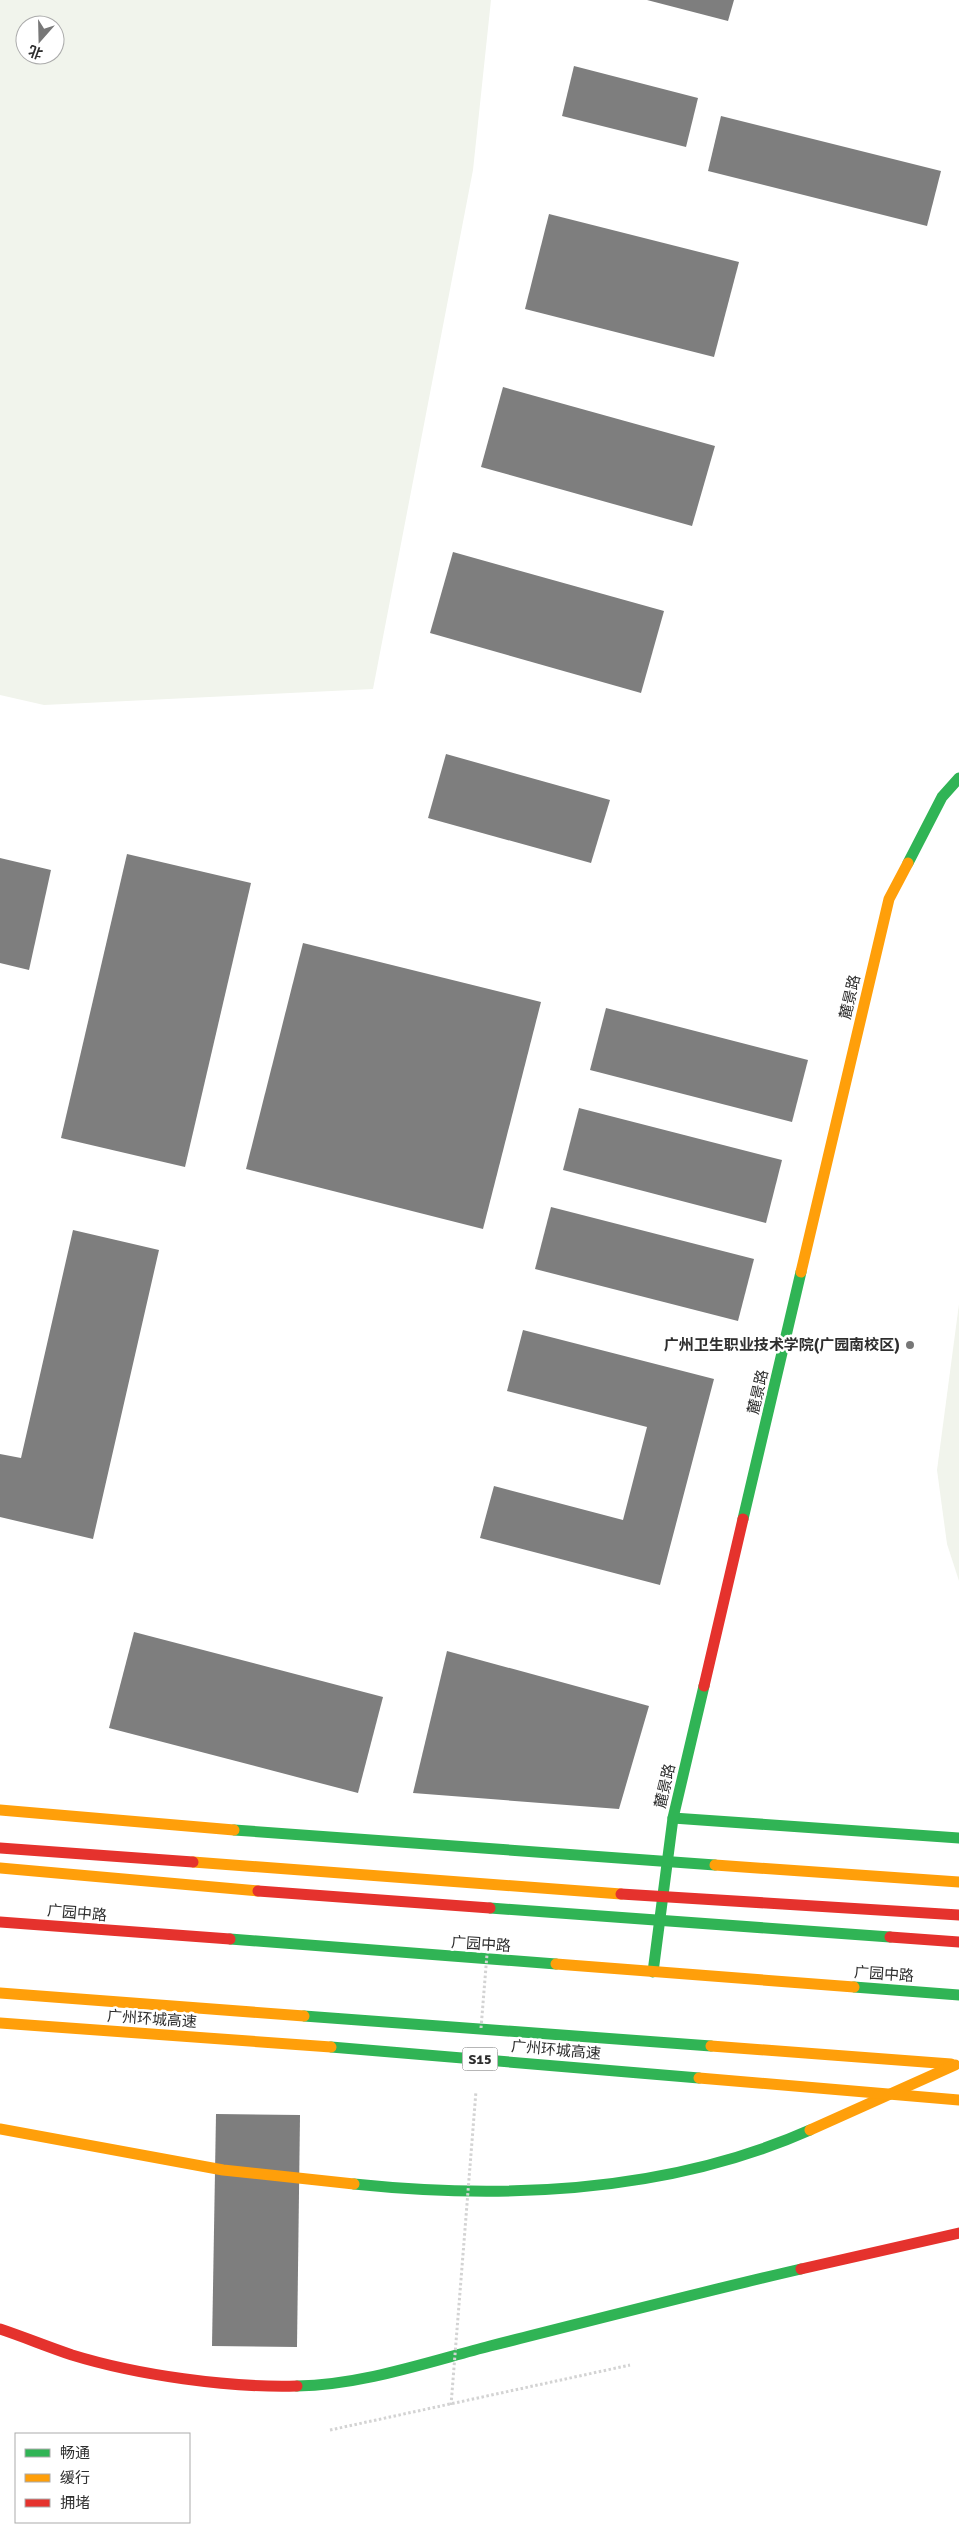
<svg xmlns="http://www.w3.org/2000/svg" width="959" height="2538" font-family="Signika,'Noto Sans SC',sans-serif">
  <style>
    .green { fill: #f1f4ec; fill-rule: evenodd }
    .building { fill: #7e7e7e }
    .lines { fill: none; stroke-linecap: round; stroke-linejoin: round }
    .path { stroke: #d3d3d3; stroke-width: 3; stroke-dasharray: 2.5 2.5; stroke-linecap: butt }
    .fast { stroke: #30b455; stroke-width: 11 }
    .slow { stroke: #ff9f0a; stroke-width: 11 }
    .jam { stroke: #e5322d; stroke-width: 11 }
    .path-bridge { stroke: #d3d3d3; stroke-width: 3; stroke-dasharray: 2.5 2.5; stroke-linecap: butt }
    .fast-bridge { stroke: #30b455; stroke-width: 11 }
    .slow-bridge { stroke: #ff9f0a; stroke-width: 11 }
    .jam-bridge { stroke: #e5322d; stroke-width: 11 }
    .poi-dot { fill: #777; stroke: #fff; stroke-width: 2 }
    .labels { text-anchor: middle; stroke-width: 5; stroke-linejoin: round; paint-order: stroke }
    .shield { fill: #fff; stroke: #6d6d6d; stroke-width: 1 }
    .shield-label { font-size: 14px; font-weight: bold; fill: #2e2e2e }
    .street-label { font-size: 15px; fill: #2e2e2e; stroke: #fff }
    .poi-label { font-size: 15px; font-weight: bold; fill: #2e2e2e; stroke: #fff; text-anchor: end }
  </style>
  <rect width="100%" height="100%" fill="#fff"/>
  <g class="green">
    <path d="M 0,0 L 491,0 L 473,170 L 373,689 L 44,705 L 0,695 ZM 25,25 L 55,25 L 55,55 L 25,55 Z"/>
    <polygon points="959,1304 959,1581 947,1544 937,1470"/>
  </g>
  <g class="building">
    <polygon points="647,0 734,0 728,21"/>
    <polygon points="574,66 698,98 686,147 562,116"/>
    <polygon points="721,116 941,171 927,226 708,171"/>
    <polygon points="549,214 739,262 714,357 525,309"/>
    <polygon points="503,387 715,446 692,526 481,467"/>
    <polygon points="453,552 664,611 641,693 430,633"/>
    <polygon points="446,754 610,800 591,863 428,818"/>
    <polygon points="127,854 251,883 185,1167 61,1138"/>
    <polygon points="0,858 51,870 29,970 0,963"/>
    <polygon points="303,943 541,1002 483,1229 246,1169"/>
    <polygon points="606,1008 808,1060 792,1122 590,1070"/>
    <polygon points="579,1108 782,1160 766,1223 563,1170"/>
    <polygon points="551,1207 754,1259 738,1321 535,1269"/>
    <polygon points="73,1230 159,1250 93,1539 0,1517 0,1454 21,1458"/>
    <polygon points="523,1330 714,1379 660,1585 480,1538 494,1486 623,1520 647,1427 507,1391"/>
    <polygon points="134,1632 383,1697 358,1793 109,1728"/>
    <polygon points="447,1651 649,1706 619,1809 413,1793"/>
    <polygon points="216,2114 300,2115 297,2347 212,2346"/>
  </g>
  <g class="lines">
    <polyline class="path" points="330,2430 630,2365"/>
    <g class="fast">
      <polyline points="908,863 942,797 959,778"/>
      <polyline points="743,1519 801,1272"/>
      <polyline points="673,1818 959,1838"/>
      <polyline points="230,1939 556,1964"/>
      <polyline points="653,1972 673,1818 704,1686"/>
      <polyline points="854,1987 959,1995"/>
      <polyline points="304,2016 711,2046"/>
      <path d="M 354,2184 C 508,2200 668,2193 810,2130"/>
      <path d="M 297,2386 C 362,2385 428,2362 490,2346 C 594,2320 697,2293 801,2269"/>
    </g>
    <g class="slow">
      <polyline points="801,1272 889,899 908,863"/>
      <polyline points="193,1862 621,1894"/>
      <polyline points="556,1964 854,1987"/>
      <polyline points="0,1993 304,2016"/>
      <polyline points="711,2046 951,2064"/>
      <polyline points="0,2129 223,2170 354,2184"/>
      <polyline points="810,2130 955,2065"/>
    </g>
    <g class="jam">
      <polyline points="704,1686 743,1519"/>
      <polyline points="0,1848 193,1862"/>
      <polyline points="621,1894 959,1915"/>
      <polyline points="0,1922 230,1939"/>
      <polyline points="801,2269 959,2233"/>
      <path d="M 0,2329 C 24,2337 48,2347 72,2355 C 137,2375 229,2388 297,2386"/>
    </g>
    <g class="path-bridge">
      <polyline points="481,2028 488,1942"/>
      <polyline points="451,2405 476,2091"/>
    </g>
    <g class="fast-bridge">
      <polyline points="234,1830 715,1865"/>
      <polyline points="490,1908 890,1937"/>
      <polyline points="331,2047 699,2078"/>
    </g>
    <g class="slow-bridge">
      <polyline points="0,1810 234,1830"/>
      <polyline points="715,1865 959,1882"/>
      <polyline points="0,1868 258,1891"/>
      <polyline points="0,2023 331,2047"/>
      <polyline points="699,2078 959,2100"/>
    </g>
    <g class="jam-bridge">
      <polyline points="258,1891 490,1908"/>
      <polyline points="890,1937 959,1942"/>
    </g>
  </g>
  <circle class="poi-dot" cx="910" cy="1345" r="5"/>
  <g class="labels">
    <rect class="shield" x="462.5" y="2047.5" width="35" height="23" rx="4"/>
    <g class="shield-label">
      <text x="480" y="2064">S15</text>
    </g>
    <g class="street-label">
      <text transform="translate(850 997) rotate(-77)" y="5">麓景路</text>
      <text transform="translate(758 1392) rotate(-77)" y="5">麓景路</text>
      <text transform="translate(665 1786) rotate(-77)" y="5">麓景路</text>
      <text transform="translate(77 1913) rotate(5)" y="5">广园中路</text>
      <text transform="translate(481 1944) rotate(4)" y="5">广园中路</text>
      <text transform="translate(884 1974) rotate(4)" y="5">广园中路</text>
      <text transform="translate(152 2019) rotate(4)" y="5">广州环城高速</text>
      <text transform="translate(556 2050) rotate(5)" y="5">广州环城高速</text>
    </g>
    <g class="poi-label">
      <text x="900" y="1350">广州卫生职业技术学院(广园南校区)</text>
    </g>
  </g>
  <rect x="15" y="2433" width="175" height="90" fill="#ffffff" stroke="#ababab"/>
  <rect x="25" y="2449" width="25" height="8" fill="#30b455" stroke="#ababab"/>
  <text x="60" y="2458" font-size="15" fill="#2e2e2e">畅通</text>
  <rect x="25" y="2474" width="25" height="8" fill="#ff9f0a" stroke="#ababab"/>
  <text x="60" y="2483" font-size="15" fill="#2e2e2e">缓行</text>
  <rect x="25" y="2499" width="25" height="8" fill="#e5322d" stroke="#ababab"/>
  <text x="60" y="2508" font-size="15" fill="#2e2e2e">拥堵</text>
  <g transform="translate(40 40) rotate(200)"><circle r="24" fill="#ffffff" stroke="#ababab"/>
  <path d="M0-4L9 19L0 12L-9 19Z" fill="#777777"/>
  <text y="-8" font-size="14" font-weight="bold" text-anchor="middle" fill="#2e2e2e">北</text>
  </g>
</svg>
